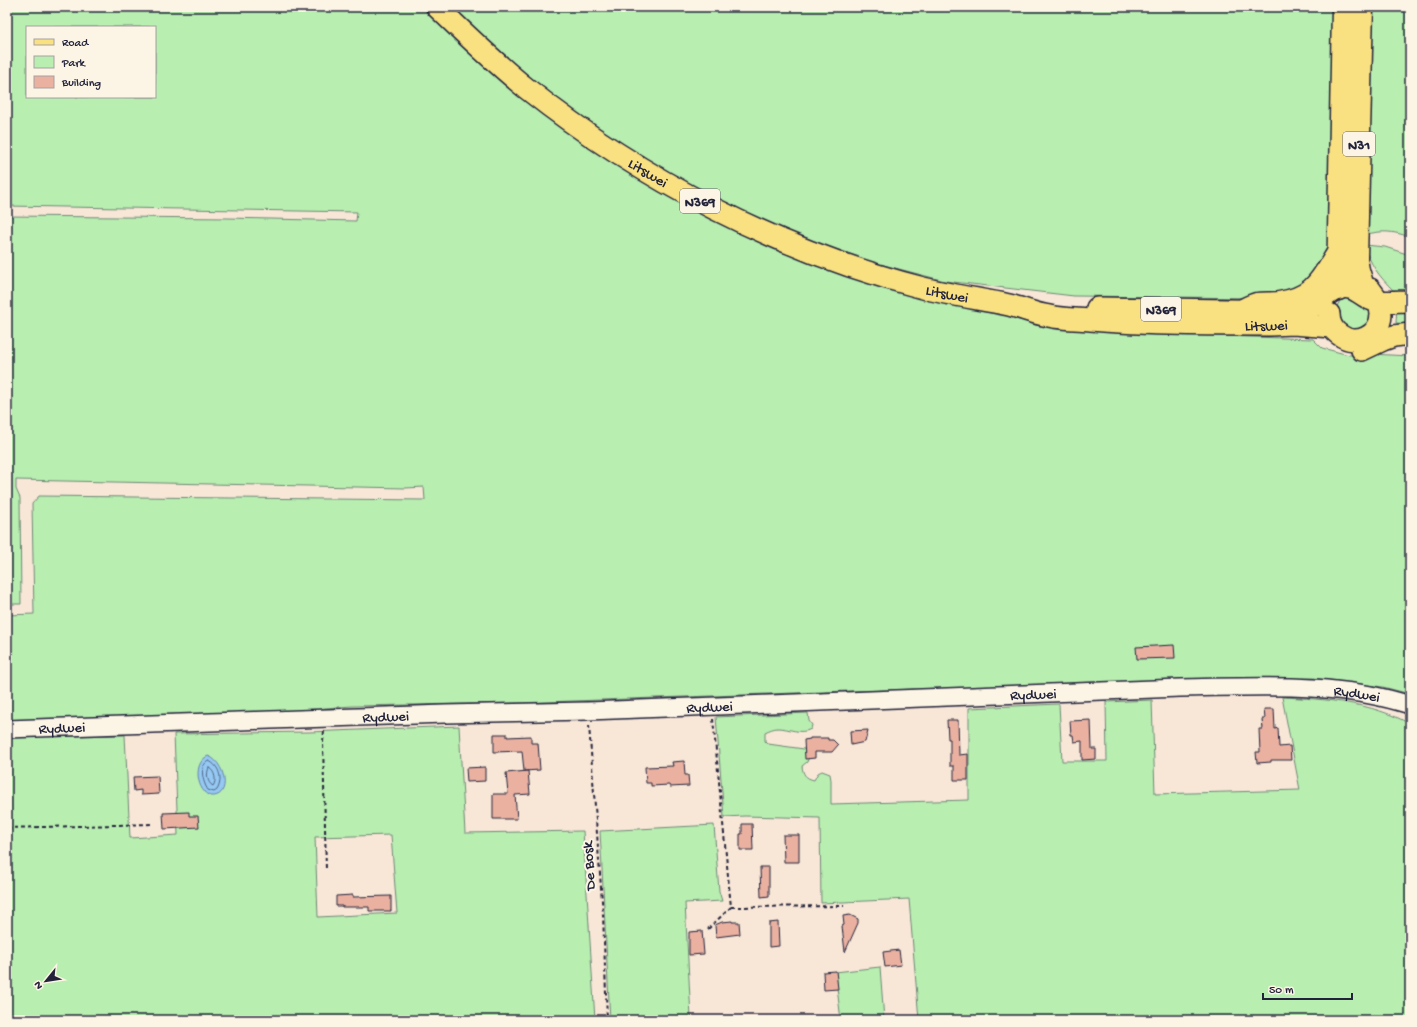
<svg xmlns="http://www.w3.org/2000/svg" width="1417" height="1027" font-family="'Gochi Hand',sans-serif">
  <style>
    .green { fill: #b8eeb0; stroke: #6d8876; fill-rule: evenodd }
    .water { fill: #95c8f2; stroke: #6786a9 }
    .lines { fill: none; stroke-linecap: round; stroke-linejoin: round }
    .shore { stroke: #506484; stroke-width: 1 }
    .building { fill: #eab1a1; stroke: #22223b }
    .minor-casing { stroke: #22223b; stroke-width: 20 }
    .major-casing { stroke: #22223b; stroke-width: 24 }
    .highway-casing { stroke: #22223b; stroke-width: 25 }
    .path { stroke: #22223b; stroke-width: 2; stroke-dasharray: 4 3; stroke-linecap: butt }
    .minor { stroke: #fcf5e5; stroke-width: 17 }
    .major { stroke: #f9e181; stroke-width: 21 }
    .highway { stroke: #f9e181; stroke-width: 22 }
    .labels { text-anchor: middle; stroke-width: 4; stroke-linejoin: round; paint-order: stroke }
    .shield { fill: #fcf5e5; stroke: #63616e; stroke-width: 1 }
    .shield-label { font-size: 14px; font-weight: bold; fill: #22223b }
    .street-label { font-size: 15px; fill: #22223b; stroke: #fcf5e5 }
  </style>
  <rect width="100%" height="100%" fill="#f8e7d7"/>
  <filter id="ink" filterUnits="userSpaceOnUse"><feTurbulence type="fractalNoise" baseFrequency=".025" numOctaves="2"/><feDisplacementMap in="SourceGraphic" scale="8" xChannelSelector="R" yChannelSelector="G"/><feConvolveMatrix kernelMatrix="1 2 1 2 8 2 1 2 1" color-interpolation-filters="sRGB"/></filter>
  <g filter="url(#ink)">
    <g class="green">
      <path d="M 7,7 L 426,7 L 483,64 L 548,114 L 869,281 L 910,295 L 996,314 L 1094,328 L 1159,334 L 1313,339 L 1322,348 L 1349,355 L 1370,354 L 1410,356 L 1410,694 L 1383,687 L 1313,678 L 849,691 L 517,703 L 352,706 L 325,708 L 306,712 L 7,723 L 7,615 L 34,614 L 32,504 L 39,496 L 425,500 L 424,487 L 406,488 L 16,480 L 16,489 L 20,498 L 21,604 L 7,604 L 7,216 L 228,218 L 356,221 L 357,212 L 7,206 ZM 27,27 L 155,27 L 155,97 L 27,97 Z"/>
      <polygon points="451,7 1332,7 1328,255 1315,283 1268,298 1074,296 945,281 849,256 760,220 693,188 629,150 548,93 479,35"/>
      <path d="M 1370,7 L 1410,7 L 1410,237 C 1393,231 1381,230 1364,235 Z"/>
      <path d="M 1365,245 L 1385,247 L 1410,255 L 1410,291 L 1393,290 C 1380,277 1369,264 1365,245 Z"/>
      <path d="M 1342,297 L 1349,298 L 1360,307 L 1371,307 C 1374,324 1366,328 1351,330 L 1342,324 L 1336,308 Z"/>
      <polygon points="1397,305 1410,305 1410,324 1396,323"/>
      <path d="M 1282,697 C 1325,699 1371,702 1410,724 L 1410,1020 L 919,1020 L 909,899 L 821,903 L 820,818 L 745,816 L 724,817 L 716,717 L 808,713 L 809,721 L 812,725 L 811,729 C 800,735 789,728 778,728 C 774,728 769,730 765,732 L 765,741 L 768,744 L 804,749 L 809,757 L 807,762 L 802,766 C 803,774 805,778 814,780 L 818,773 L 822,771 L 830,774 L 831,780 L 831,804 L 969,800 L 969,708 L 1059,704 L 1062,761 L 1107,761 L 1106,702 L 1152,700 L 1155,794 L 1300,790 Z"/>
      <path d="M 459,726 L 465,833 L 583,831 L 595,1020 L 7,1020 L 7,737 L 125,735 L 130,838 L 178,835 L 174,734 L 309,732 ZM 391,835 L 397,913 L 318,917 L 315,837 Z"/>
      <polygon points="714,825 719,891 722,901 685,903 691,1018 759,1020 610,1020 600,831"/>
      <polygon points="880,967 884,1020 841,1020 835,972"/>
    </g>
    <path class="water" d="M 208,756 C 224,761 232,794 214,796 C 199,798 190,764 208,756 Z"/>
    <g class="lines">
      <g class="shore">
        <path d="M 209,761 C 220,766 223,780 217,790 L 214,792 L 208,790 C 203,783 198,764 209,761 Z"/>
        <path d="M 209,768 C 215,771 217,781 213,786 C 207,783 206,773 209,768 Z"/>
      </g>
    </g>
    <g class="building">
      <polygon points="1174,645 1175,658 1137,659 1136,647"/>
      <polygon points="1264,709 1274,709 1275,729 1278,728 1279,747 1290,746 1291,760 1271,760 1271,762 1257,763 1256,752 1260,752 1259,729 1263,729 1262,719 1265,719"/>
      <polygon points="947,720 958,720 959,755 968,754 968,780 954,780 954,766 950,766 950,739 948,739"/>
      <polygon points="1091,720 1092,749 1096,749 1096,759 1082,760 1082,741 1074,742 1073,735 1071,735 1070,721"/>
      <polygon points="868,730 865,742 851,745 850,731"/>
      <polygon points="494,734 507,734 507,737 531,736 531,743 538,743 540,770 524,771 522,751 494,752"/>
      <polygon points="810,738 828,738 828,740 833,740 838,745 832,752 815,752 815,758 805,759 804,740 810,739"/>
      <polygon points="684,761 685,775 688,775 689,786 670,787 669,785 651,786 651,783 646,783 645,767 673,766 672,762"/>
      <polygon points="485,767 485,781 467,782 466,768"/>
      <polygon points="528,771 530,794 515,795 517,819 493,819 493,794 508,794 506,773"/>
      <polygon points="158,776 159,794 141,795 141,790 134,791 133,777"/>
      <polygon points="189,812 189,816 198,816 199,827 164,829 163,813"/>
      <polygon points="742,824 752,824 753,850 740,850 740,834 742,834"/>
      <polygon points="783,835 799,835 799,862 784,862"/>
      <polygon points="760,867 769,867 769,896 761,897"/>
      <polygon points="353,895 353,897 391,896 391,911 369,911 369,907 342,907 342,906 336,906 336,896"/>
      <polygon points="850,915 858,919 858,923 845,952 842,926 844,925 843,916"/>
      <polygon points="732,921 732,922 739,922 740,934 716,937 715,925 722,922"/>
      <polygon points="778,922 779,946 769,947 769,923"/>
      <polygon points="702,931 704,954 689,955 689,932"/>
      <polygon points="899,950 901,965 885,967 883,952"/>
      <polygon points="836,971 838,989 824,990 823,972"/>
    </g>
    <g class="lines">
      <defs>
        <g id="minor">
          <path id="s1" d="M 7,729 L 445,714 L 588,711 L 1180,688 C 1257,687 1336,681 1410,705"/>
        </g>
        <g id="major">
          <path id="s2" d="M 437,7 C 466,35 495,63 526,88 C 642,180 779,251 923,288 C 951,295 980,299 1009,305 C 1022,308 1035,314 1049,316 C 1062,319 1077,319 1090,320 C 1150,325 1210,325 1270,325 L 1293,324 L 1332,327"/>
          <path d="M 1097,308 L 1301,311 C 1319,308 1325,291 1341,288 C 1354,285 1361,296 1372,300 C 1384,303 1398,301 1410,301"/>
          <path d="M 1329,314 C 1329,323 1332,330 1340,335 C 1356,347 1380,336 1381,315 C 1381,306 1376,296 1370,289"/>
          <polyline points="1362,350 1383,340 1394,336 1410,334"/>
        </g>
        <g id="highway">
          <polyline points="1361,280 1358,270 1356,259 1362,7"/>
          <polyline points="1338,289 1343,7"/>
          <path d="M 1243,310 C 1247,308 1253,305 1257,304 C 1264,303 1272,304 1279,303 C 1314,298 1321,280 1338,253"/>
        </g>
      </defs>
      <use href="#minor" class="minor-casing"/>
      <use href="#major" class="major-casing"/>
      <use href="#highway" class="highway-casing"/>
      <g class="path">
        <polyline points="589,725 603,915 607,1020"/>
        <polyline points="324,731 323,742 326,870"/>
        <polyline points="7,828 152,824"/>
        <polyline points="731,907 844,906"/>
        <polyline points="708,929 731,907 713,719"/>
      </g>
      <use href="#minor" class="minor"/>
      <use href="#major" class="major"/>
      <use href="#highway" class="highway"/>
    </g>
  </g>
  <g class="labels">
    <g class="shield">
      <rect x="1343" y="132" width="32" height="24" rx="3"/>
      <rect x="680" y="189" width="40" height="24" rx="3"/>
      <rect x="1141" y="297" width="40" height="24" rx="3"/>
    </g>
    <g class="shield-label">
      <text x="1359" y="149">N31</text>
      <text x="700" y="206">N369</text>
      <text x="1161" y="314">N369</text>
    </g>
    <g class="street-label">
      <text dy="5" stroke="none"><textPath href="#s2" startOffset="269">Litswei</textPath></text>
      <text dy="5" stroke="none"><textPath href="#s2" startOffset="593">Litswei</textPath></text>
      <text dy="5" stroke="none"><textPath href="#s2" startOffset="915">Litswei</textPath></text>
      <text dy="5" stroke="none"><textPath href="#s1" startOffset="1351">Rydwei</textPath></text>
      <text dy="5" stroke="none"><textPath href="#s1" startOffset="1027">Rydwei</textPath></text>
      <text dy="5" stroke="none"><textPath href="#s1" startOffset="703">Rydwei</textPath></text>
      <text dy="5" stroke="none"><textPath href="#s1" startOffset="379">Rydwei</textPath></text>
      <text dy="5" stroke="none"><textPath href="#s1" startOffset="55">Rydwei</textPath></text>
      <text transform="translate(588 866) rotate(-94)" y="5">De Bosk</text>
    </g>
  </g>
  <rect width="1417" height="1027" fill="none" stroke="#fcf5e5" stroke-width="24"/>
  <rect x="12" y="12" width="1393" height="1003" fill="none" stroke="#22223b" stroke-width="1.5" filter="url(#ink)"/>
  <rect x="26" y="26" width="130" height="72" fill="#fcf5e5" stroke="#a5a1a1"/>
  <rect x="34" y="39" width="20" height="6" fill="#f9e181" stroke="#a5a1a1"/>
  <text x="62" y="46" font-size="12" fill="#22223b">Road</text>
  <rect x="34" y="56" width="20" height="12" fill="#b8eeb0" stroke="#a5a1a1"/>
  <text x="62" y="66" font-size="12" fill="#22223b">Park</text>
  <rect x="34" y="76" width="20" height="12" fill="#eab1a1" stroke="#a5a1a1"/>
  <text x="62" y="86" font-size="12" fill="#22223b">Building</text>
  <g transform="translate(46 981) rotate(240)" stroke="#fcf5e5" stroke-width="3" paint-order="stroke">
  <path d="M0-3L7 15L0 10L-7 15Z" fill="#22223b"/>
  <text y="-6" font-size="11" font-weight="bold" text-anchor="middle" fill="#22223b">N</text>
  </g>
  <path d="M1263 993v6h89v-6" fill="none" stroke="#22223b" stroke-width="2"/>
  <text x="1269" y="993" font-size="12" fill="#22223b" stroke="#fcf5e5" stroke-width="3" paint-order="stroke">50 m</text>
</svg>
